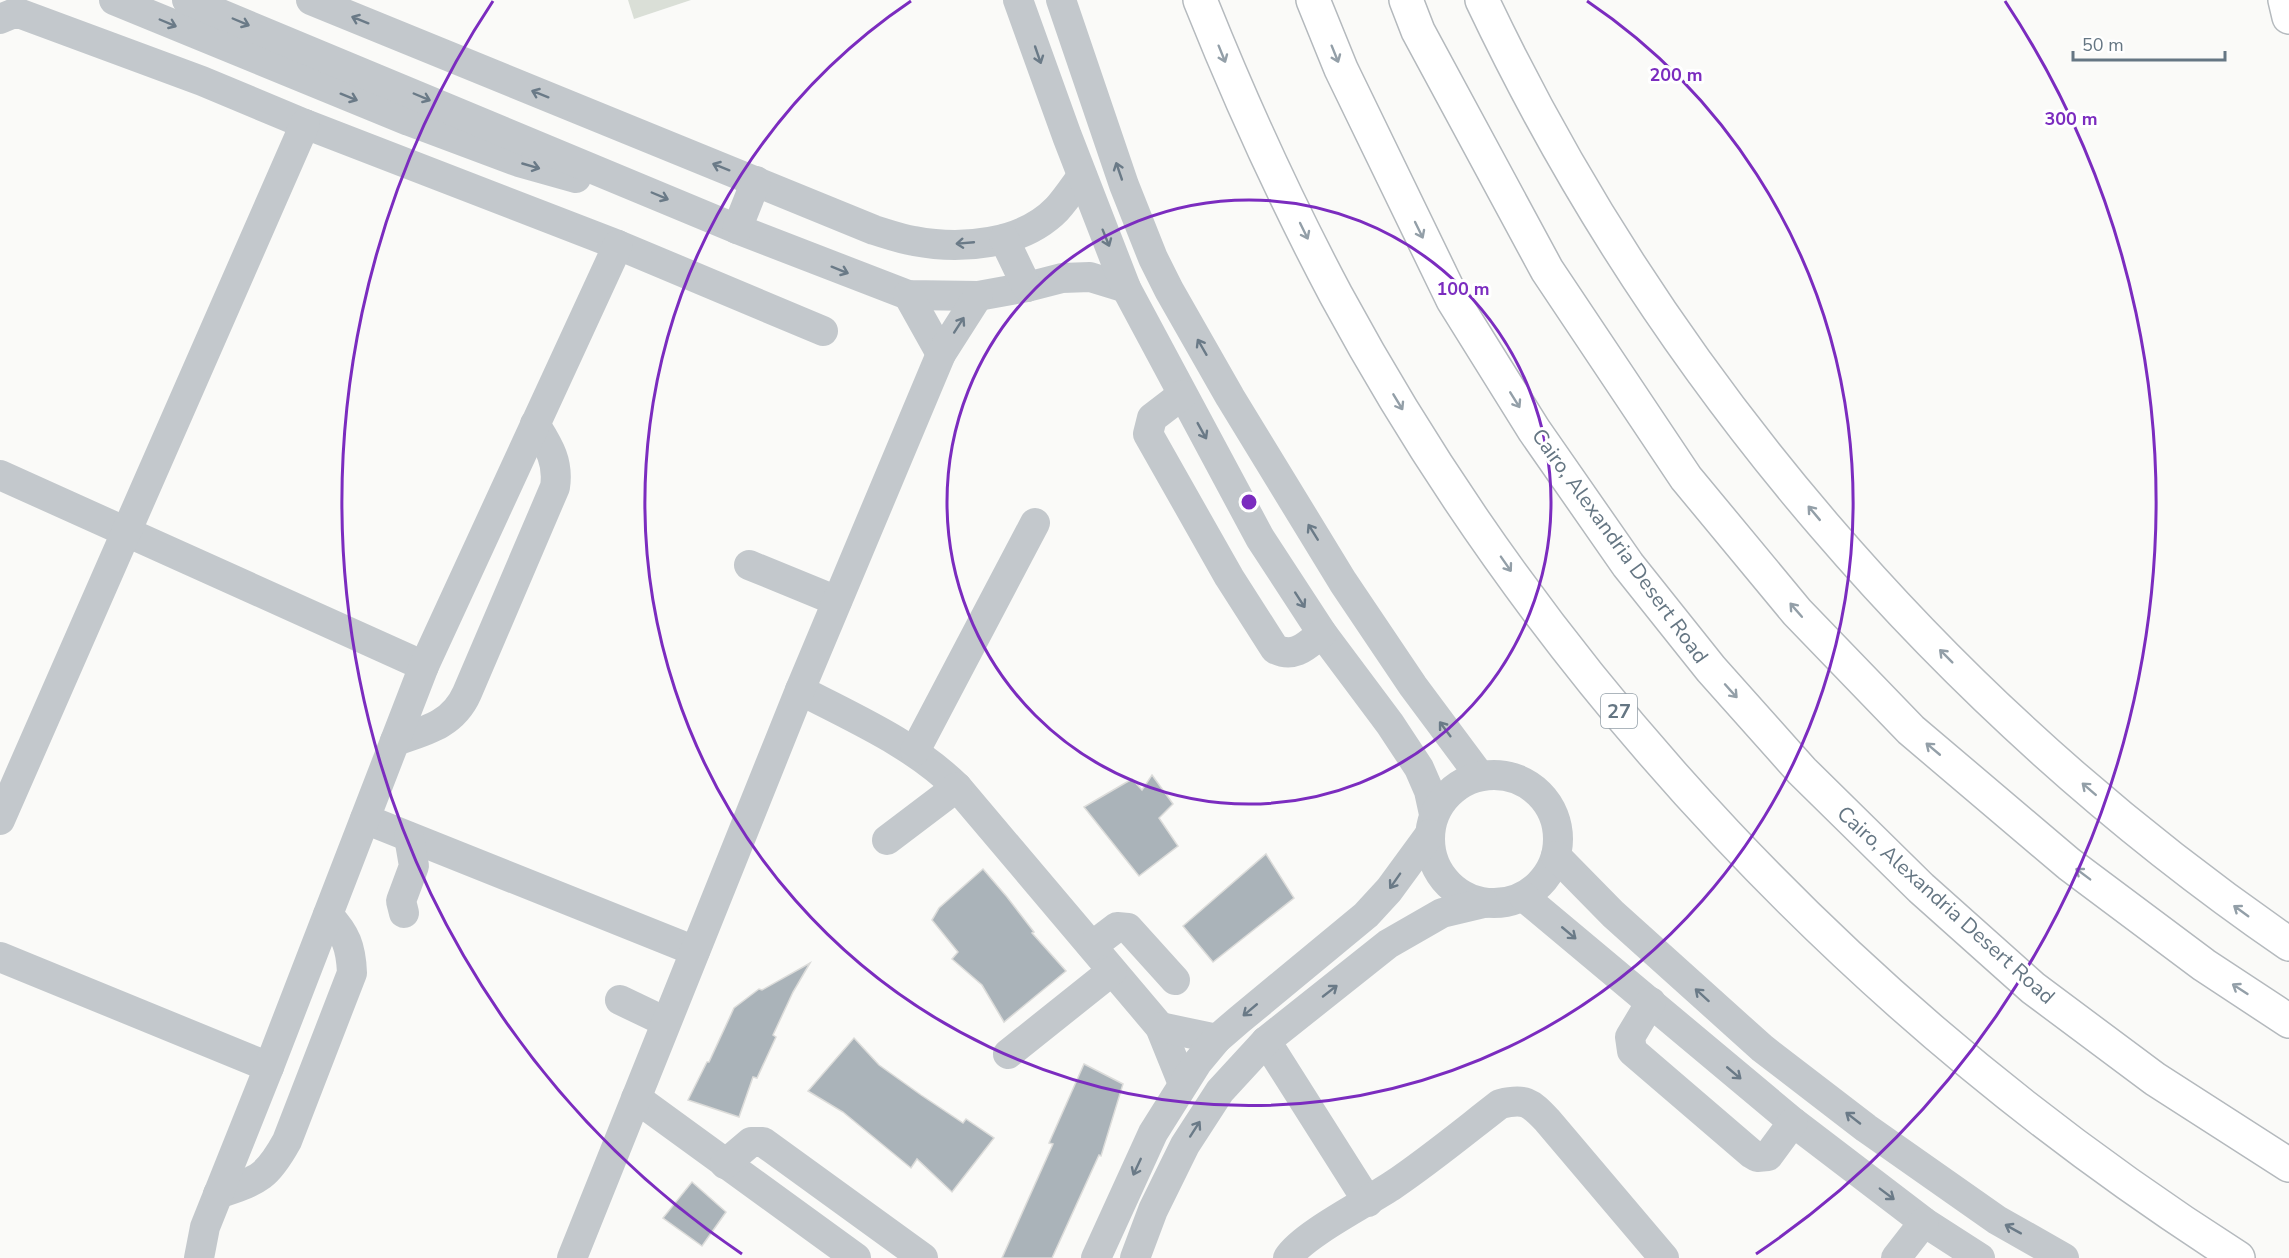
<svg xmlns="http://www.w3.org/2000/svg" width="2289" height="1258" font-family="'Nunito Sans',sans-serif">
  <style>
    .green { fill: #dadfd7 }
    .building { fill: #aab3b9; stroke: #dcdcda; stroke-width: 1.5 }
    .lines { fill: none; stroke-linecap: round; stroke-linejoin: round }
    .major-casing { stroke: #b5babe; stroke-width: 36 }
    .highway-casing { stroke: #b4b9bd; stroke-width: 36 }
    .minor { stroke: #c3c8cc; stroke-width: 30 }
    .major { stroke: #fff; stroke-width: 33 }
    .highway { stroke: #fff; stroke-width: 33 }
    .oneway { stroke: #6a7a87 }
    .oneway2 { stroke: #939fa8 }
    .ring { fill: none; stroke: #7b2cbf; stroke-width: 3 }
    .labels { text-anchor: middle; stroke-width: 6; stroke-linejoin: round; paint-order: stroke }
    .shield { fill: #fff; stroke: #939fa8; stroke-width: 1.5 }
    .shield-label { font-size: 20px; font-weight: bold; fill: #657683 }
    .street-label { font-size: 21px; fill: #657683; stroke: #fff }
    .centre { fill: #7b2cbf; stroke: #fff; stroke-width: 3 }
    .ring-label { font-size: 18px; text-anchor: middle; font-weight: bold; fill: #7b2cbf; stroke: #fff; stroke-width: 6; stroke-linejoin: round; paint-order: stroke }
  </style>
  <rect width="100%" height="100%" fill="#fafaf8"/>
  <polygon class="green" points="628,0 691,0 634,19"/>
  <g class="building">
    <polygon points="1152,775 1173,804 1159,818 1178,846 1139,876 1084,807 1132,779 1142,790"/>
    <polygon points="1266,854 1294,898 1213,962 1183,926"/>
    <polygon points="983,869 1007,897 1034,932 1032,933 1066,971 1004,1022 982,985 952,959 958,952 932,920 939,908"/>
    <polygon points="810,963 793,992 773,1035 776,1037 757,1078 753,1077 739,1117 688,1100 707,1062 709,1062 734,1008 759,989 762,990"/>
    <polygon points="854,1038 879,1065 921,1095 963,1123 966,1119 994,1138 952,1192 917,1159 911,1168 843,1112 808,1091"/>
    <polygon points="1084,1064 1123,1084 1101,1156 1099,1155 1052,1258 1002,1258 1053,1144 1049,1143"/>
    <polygon points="692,1182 726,1212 702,1246 663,1218"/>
  </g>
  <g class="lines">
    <defs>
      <g id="major">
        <path d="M 1200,0 C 1240,100 1285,199 1336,295 C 1547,686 1864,1019 2238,1258"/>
        <path d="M 1482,0 C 1661,378 1945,707 2289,944"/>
        <polyline points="2285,0 2289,17"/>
      </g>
      <g id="highway">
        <polyline points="1313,0 1341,69 1453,300 1534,430 1628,565 1711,669 1802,771 1921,888 2033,988 2155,1079 2289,1165"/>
        <polyline points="1406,0 1418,31 1547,270 1686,478 1797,612 1911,730 2069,864 2204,965 2289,1021"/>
      </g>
    </defs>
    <use href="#major" class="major-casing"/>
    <use href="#highway" class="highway-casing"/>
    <g class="minor">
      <polyline points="114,0 409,121 519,162 576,178"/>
      <polyline points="187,0 737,229 908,295 978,296 1027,287 1062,278 1090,277 1126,288"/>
      <path d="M 311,0 L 874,230 C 887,234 901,239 914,241 C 961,250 1022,245 1057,209 C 1066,199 1074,187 1082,176"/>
      <polyline points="1018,0 1067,136 1126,288 1260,538 1322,633 1390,724 1419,768 1429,791 1434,814"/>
      <polyline points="1061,0 1124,185 1153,258 1169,290 1230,397 1343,582 1413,686 1480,776"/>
      <polyline points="0,19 12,14 21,14 202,81 305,124 618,245 823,331"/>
      <polyline points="737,229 756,181"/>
      <polyline points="1004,239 1027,287"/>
      <polyline points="908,295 941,354"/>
      <path d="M 1182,395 L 1152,418 L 1148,434 L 1229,577 L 1275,649 C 1295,659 1307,645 1322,633"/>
      <polyline points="0,475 424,666"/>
      <polyline points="749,565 837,601"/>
      <path d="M 800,690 C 855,719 912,743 957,787 L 1160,1027 L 1183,1084"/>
      <path d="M 395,741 C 425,731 453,725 467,693 L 555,487 C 559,461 548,445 535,424"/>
      <polyline points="915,751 1035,523"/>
      <circle cx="1494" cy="839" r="64"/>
      <polyline points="365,819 695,951"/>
      <polyline points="0,820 305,124"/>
      <polyline points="887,840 957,787"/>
      <polyline points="1556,856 1613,914 1762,1048 1866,1128 1997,1220 2064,1258"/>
      <polyline points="1524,897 1793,1122 1924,1222 1980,1258"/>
      <polyline points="404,913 401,901 414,866 409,837"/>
      <polyline points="1092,946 1117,927 1128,928 1175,980"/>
      <polyline points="0,957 269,1067"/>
      <polyline points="620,1000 666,1022"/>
      <polyline points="1651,1002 1630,1037 1632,1051 1752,1154 1757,1157 1768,1156 1793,1122"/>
      <polyline points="1160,1027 1217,1039"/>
      <polyline points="1266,1041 1368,1202"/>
      <polyline points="1008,1054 1112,971"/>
      <polyline points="636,1098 856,1258"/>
      <polyline points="725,1164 751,1142 763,1142 923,1258"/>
      <path d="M 218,1194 C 258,1180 266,1179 287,1141 L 352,973 C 351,947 346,934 328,915"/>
      <polyline points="199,1258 205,1227 269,1067 424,666 618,245"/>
      <polyline points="572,1258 800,690 941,354 978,296"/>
      <polyline points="1096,1258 1153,1133 1197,1063 1217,1039 1239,1020 1366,915 1389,890 1430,834"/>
      <polyline points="1135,1258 1153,1210 1185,1145 1220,1091 1266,1041 1388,944 1442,913 1484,903"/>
      <path d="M 1288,1258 C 1302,1235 1368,1202 1393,1185 C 1430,1160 1465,1131 1500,1104 C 1525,1098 1530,1102 1547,1120 L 1664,1258"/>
      <polyline points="1896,1258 1924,1222"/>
    </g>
    <use href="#major" class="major"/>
    <use href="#highway" class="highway"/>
  </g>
  <defs><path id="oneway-shaft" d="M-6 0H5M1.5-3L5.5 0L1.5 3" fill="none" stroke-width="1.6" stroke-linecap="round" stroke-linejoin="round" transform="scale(1.5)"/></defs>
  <g class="oneway">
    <use href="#oneway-shaft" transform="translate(360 20) rotate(-158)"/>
    <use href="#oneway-shaft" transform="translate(241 22) rotate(23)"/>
    <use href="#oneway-shaft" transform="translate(168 23) rotate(23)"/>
    <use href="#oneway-shaft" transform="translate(1038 55) rotate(71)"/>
    <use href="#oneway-shaft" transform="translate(540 94) rotate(-158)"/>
    <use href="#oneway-shaft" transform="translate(349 97) rotate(22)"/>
    <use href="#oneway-shaft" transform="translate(422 97) rotate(23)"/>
    <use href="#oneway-shaft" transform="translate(531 166) rotate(16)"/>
    <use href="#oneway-shaft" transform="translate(721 167) rotate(-158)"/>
    <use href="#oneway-shaft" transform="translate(1119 171) rotate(-109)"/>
    <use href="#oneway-shaft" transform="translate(660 196) rotate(23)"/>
    <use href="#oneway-shaft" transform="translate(1106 238) rotate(68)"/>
    <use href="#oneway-shaft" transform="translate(965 243) rotate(175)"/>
    <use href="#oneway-shaft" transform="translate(840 270) rotate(22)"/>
    <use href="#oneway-shaft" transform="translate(959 325) rotate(-57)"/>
    <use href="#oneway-shaft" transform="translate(1202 347) rotate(-120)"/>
    <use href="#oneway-shaft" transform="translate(1202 431) rotate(61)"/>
    <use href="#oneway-shaft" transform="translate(1313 532) rotate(-122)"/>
    <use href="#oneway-shaft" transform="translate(1300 600) rotate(57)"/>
    <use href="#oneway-shaft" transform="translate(1445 729) rotate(-127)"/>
    <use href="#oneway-shaft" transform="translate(1395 881) rotate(125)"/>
    <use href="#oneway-shaft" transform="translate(1569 933) rotate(40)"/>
    <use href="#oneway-shaft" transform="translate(1330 991) rotate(-38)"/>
    <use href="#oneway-shaft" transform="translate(1702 995) rotate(-138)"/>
    <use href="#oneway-shaft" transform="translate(1250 1010) rotate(140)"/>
    <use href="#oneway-shaft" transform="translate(1734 1073) rotate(40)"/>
    <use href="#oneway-shaft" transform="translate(1853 1118) rotate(-142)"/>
    <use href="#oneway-shaft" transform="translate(1195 1129) rotate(-57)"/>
    <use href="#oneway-shaft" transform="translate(1137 1167) rotate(115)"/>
    <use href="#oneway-shaft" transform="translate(1887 1194) rotate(37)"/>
    <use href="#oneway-shaft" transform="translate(2013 1229) rotate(-151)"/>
  </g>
  <g class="oneway2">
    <use href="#oneway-shaft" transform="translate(1222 54) rotate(68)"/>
    <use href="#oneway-shaft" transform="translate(1335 54) rotate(68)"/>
    <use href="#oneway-shaft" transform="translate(1419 230) rotate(64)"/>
    <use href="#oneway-shaft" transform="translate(1304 231) rotate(64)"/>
    <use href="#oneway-shaft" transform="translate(1515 400) rotate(58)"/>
    <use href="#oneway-shaft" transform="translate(1398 402) rotate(59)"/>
    <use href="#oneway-shaft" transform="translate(1814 513) rotate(-130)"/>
    <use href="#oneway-shaft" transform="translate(1506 564) rotate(55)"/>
    <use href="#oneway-shaft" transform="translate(1796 610) rotate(-131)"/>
    <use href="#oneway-shaft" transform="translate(1946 656) rotate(-135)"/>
    <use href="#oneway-shaft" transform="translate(1731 691) rotate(48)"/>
    <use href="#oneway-shaft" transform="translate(1933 749) rotate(-140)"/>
    <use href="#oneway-shaft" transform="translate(2089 789) rotate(-139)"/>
    <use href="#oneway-shaft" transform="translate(2083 874) rotate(-143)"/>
    <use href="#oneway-shaft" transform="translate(2241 911) rotate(-144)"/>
    <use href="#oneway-shaft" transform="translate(2240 989) rotate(-147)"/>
  </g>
  <g class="ring">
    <circle cx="1249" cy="502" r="302"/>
    <path d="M1587 1A604 604 0 1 1 911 1"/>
    <path d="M742 1254A907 907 0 0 1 493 1M2005 1A907 907 0 0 1 1756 1254"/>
  </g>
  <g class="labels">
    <rect class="shield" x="1601" y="694" width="36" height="34" rx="4.5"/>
    <g class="shield-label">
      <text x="1619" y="718">27</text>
    </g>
    <g class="street-label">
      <text transform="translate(1620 546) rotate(54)" y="7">Cairo, Alexandria Desert Road</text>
      <text transform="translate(1946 905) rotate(42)" y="7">Cairo, Alexandria Desert Road</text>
    </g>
  </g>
  <circle cx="1249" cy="502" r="9" class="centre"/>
  <g class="ring-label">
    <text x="1676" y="81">200 m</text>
    <text x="2071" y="125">300 m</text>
    <text x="1463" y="295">100 m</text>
  </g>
  <path d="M2073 51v9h152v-9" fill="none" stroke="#657683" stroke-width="3"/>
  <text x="2082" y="51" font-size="18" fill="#657683" stroke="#ffffff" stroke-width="4.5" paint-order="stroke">50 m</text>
</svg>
